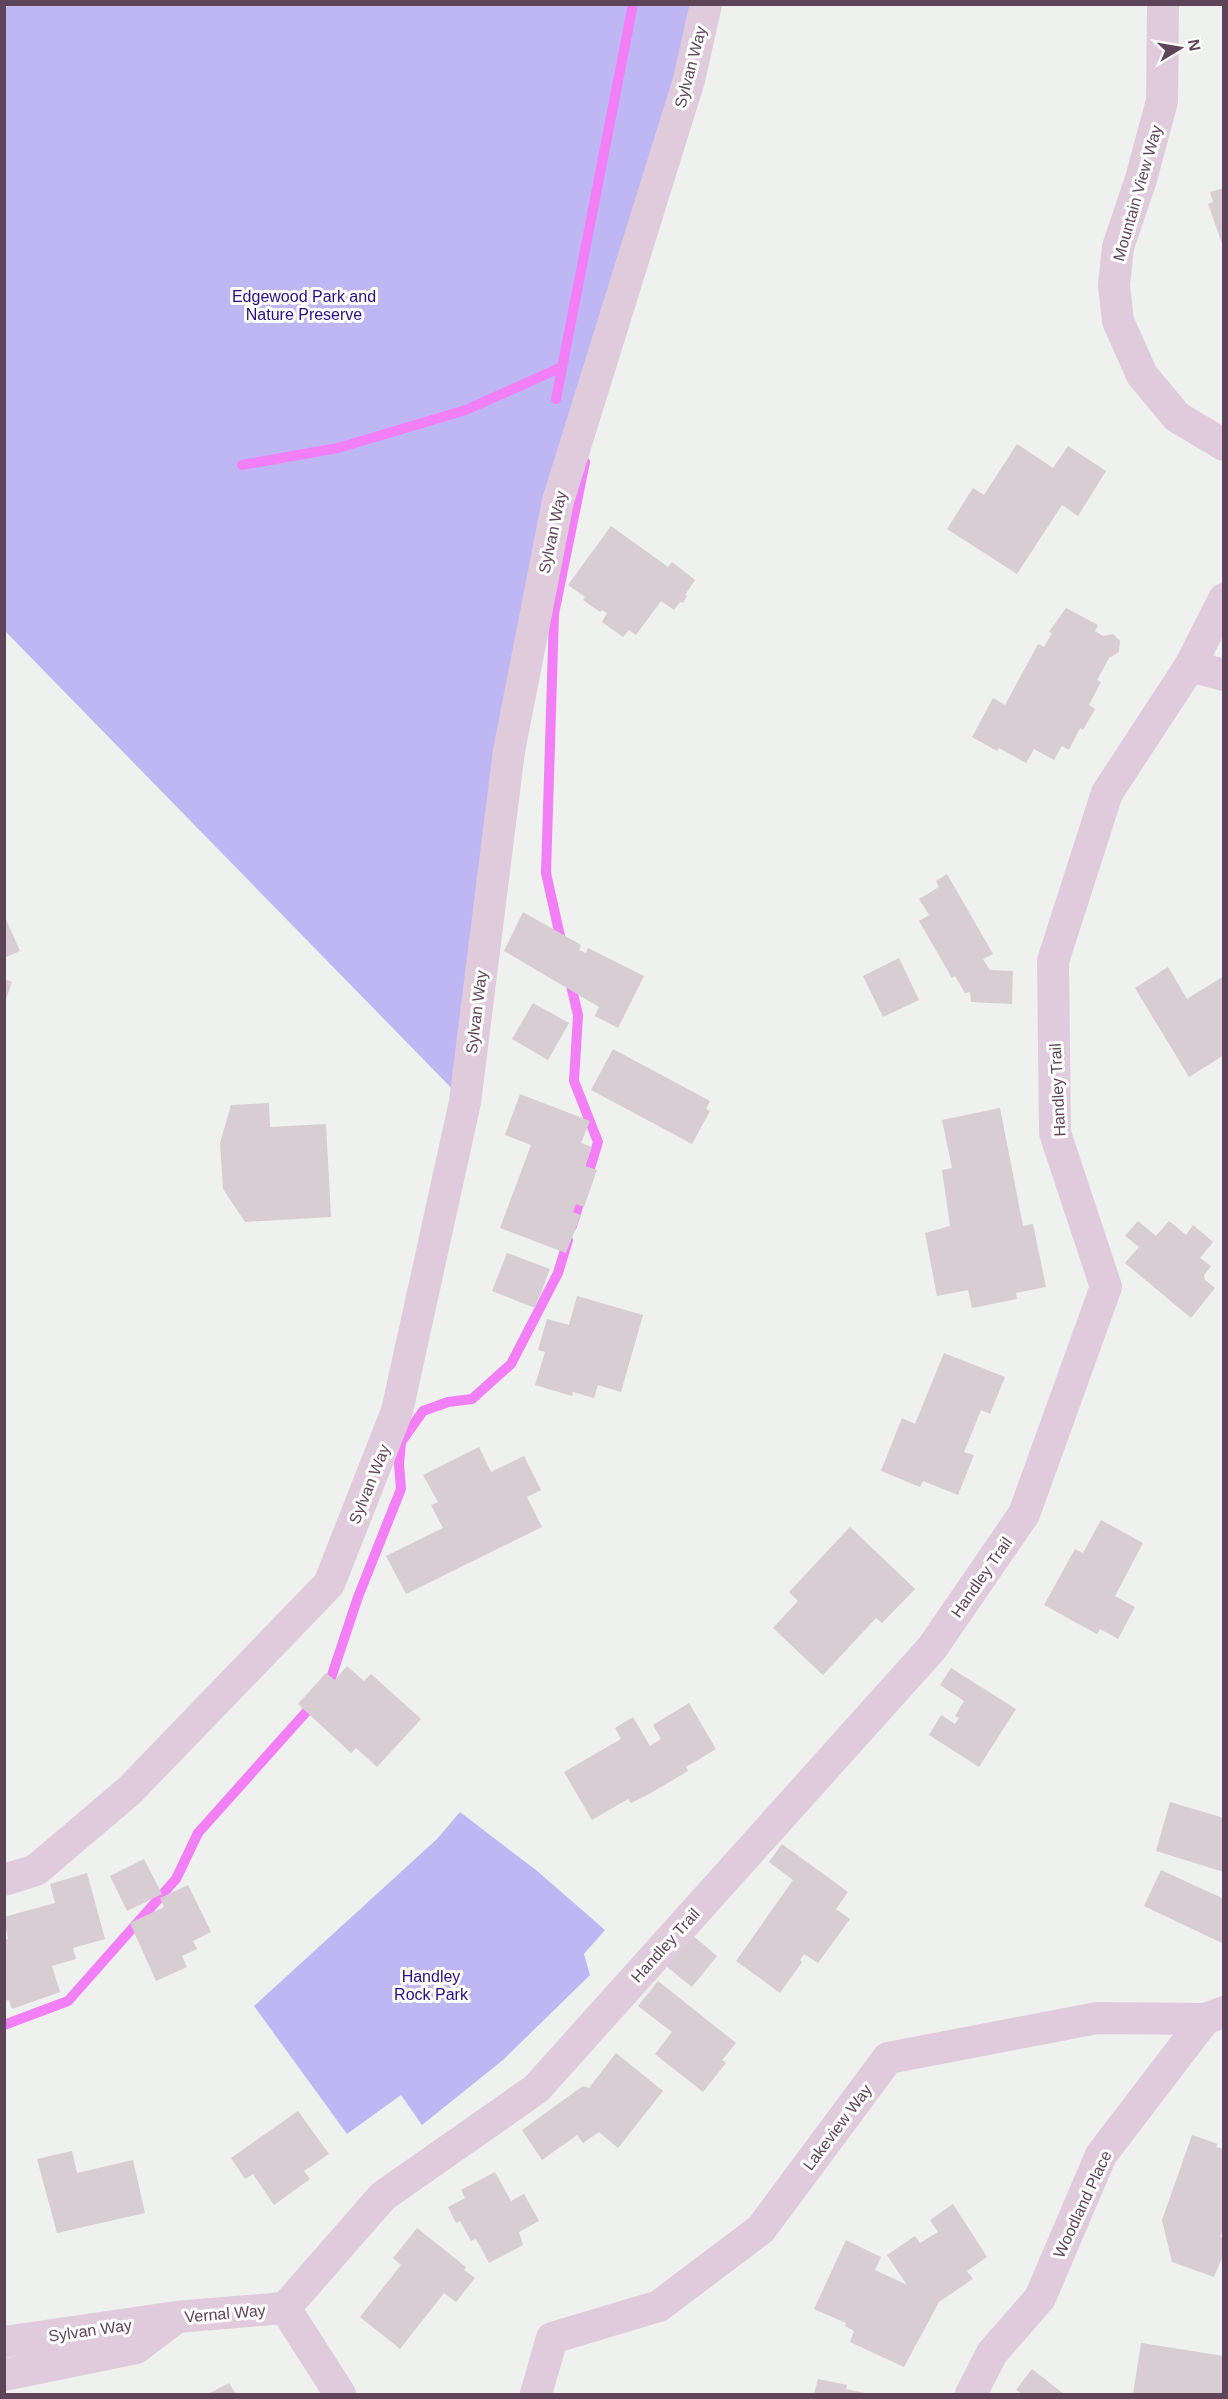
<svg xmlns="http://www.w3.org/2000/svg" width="1228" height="2399" font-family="Arial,sans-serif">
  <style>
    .green { fill: #bfb7f4 }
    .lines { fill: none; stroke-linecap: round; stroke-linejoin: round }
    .stream { stroke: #f27ff6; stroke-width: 10 }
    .building { fill: #d7cdd2 }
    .street { stroke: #e0cbdc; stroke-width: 32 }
    .labels { text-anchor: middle; stroke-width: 6; stroke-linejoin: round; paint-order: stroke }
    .street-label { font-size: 16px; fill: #5e4458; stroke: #fff }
    .park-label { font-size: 16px; fill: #2b0c88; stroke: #fff }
  </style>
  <rect width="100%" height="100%" fill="#eff1ee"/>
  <g class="green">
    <polygon points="5,5 706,5 558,501 465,1102 5,631"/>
    <polygon points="460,1812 536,1870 605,1930 584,1954 590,1975 503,2060 422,2125 401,2095 347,2134 254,2006 437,1839"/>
  </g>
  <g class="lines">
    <g class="stream">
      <polyline points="556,399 633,4"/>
      <polyline points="242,465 338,448 466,410 562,367"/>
      <polyline points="562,945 546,873 554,614 585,462"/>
      <polyline points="569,977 578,1015 574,1081 598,1142 572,1226"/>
      <polyline points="327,1690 358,1597 401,1489 399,1464 401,1442 423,1411 448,1402 472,1399 511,1364 558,1273 568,1240"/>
      <polyline points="4,2025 68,2001 176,1879 198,1833 316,1701"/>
    </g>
  </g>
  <g class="building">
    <polygon points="1224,188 1224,246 1223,246 1208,204 1213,202 1210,192"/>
    <polygon points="1017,444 1053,468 1068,446 1106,471 1078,516 1062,505 1017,574 947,529 973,488 984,495"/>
    <polygon points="611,526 668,567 672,562 695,580 685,595 687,596 683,603 680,602 674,610 661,601 636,635 629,630 623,637 602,622 607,613 602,610 600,612 583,600 585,597 568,585"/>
    <polygon points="1066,608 1098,625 1095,631 1103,636 1113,634 1120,641 1119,652 1109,658 1097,680 1101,682 1089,705 1095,709 1083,730 1080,728 1069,750 1062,746 1054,760 1034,749 1026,763 999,748 997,751 972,737 993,698 1005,705 1038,644 1044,647 1052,633 1049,632"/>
    <polygon points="947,874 993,954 983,959 990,970 1013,971 1012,1004 971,1002 970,992 965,993 955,976 952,978 919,921 929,915 919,899 939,887 936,881"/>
    <polygon points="523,912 581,945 579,950 586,953 588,948 644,976 618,1028 595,1016 599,1007 504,951"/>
    <polygon points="4,915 20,951 4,958"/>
    <polygon points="899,958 919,1000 883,1017 863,976"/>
    <polygon points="1168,967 1187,999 1224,976 1224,1055 1189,1077 1135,988"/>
    <polygon points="4,979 12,982 5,1002 4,1002"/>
    <polygon points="533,1003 569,1023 548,1060 512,1039"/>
    <polygon points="613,1049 710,1101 706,1109 710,1111 692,1144 591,1090"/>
    <polygon points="520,1094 590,1121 581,1143 592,1147 585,1166 597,1170 584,1207 576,1204 573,1212 581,1215 566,1253 500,1228 531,1145 505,1135"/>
    <polygon points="269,1103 270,1127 326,1124 331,1217 245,1222 223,1189 220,1143 231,1105"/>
    <polygon points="1000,1108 1023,1226 1033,1224 1046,1287 1016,1293 1017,1299 972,1308 968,1290 937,1296 925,1233 950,1226 942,1170 952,1168 942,1120"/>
    <polygon points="1138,1221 1156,1236 1169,1221 1186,1235 1193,1225 1213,1242 1200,1258 1211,1266 1204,1275 1205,1280 1215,1288 1191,1318 1125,1263 1139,1247 1125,1236"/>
    <polygon points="507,1253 550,1269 535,1308 492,1291"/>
    <polygon points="577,1296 643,1315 621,1392 598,1385 594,1398 573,1392 572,1396 535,1385 545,1352 538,1350 547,1319 569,1325"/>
    <polygon points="944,1353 1005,1377 990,1414 981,1410 964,1452 974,1455 958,1495 923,1481 920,1487 881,1471 902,1418 915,1424"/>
    <polygon points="479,1447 491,1472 524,1456 541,1490 527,1497 542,1527 406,1594 386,1556 443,1528 431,1505 438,1502 423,1475"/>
    <polygon points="1101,1520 1143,1543 1115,1596 1135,1607 1118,1639 1100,1629 1097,1634 1044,1605 1075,1549 1083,1553"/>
    <polygon points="850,1527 915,1589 882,1623 876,1618 823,1675 773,1628 798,1601 789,1592"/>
    <polygon points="347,1666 364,1681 371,1674 421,1719 377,1767 356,1748 351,1753 298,1704 326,1673 335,1680"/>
    <polygon points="951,1668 1016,1709 979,1767 929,1735 941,1715 955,1724 959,1718 955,1716 964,1701 940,1685"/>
    <polygon points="689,1703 716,1749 686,1767 688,1771 649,1794 631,1803 628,1799 592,1820 564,1772 621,1739 615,1728 633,1717 650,1746 661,1739 653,1725"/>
    <polygon points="1170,1802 1224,1818 1224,1872 1156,1851"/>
    <polygon points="782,1844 848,1892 836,1909 850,1919 818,1963 804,1954 800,1960 802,1962 780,1993 736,1961 793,1880 769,1862"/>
    <polygon points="144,1859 162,1894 127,1911 110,1876"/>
    <polygon points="1161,1870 1224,1899 1224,1944 1144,1906"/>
    <polygon points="87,1873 105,1939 73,1948 76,1959 52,1966 60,1992 12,2009 9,2000 4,2001 4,1940 8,1939 4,1917 55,1903 50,1884"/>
    <polygon points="188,1885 211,1932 193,1941 197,1949 182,1956 187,1967 156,1981 130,1923 164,1907 160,1898"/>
    <polygon points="691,1934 717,1956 692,1987 666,1966"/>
    <polygon points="658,1981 736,2043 722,2060 726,2063 703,2092 655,2054 672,2032 638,2006"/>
    <polygon points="616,2053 663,2091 618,2148 599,2132 583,2143 577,2135 542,2160 522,2130 583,2086 589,2088"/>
    <polygon points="298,2111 329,2154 304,2171 310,2179 274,2205 253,2174 245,2179 231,2158"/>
    <polygon points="1192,2135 1218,2144 1216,2147 1224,2149 1224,2228 1220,2237 1224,2238 1224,2253 1214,2277 1172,2262 1162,2220"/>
    <polygon points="72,2151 77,2173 133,2160 145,2213 57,2233 37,2159"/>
    <polygon points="495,2172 511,2201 524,2194 539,2221 519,2232 523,2245 489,2263 476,2239 471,2241 460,2221 456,2223 448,2207 465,2198 461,2190"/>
    <polygon points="953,2204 987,2257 967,2271 973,2279 939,2302 904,2367 850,2342 854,2331 845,2326 846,2323 814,2309 846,2240 881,2257 875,2270 907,2285 887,2255 915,2236 920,2243 938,2232 930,2220"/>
    <polygon points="417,2228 466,2267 464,2270 475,2278 456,2302 444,2293 400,2349 360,2317 401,2265 393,2258"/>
    <polygon points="1141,2343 1224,2356 1224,2394 1133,2394"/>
    <polygon points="1032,2369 1064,2394 1022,2394 1016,2390"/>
    <polygon points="818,2379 847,2385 846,2389 870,2394 814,2394"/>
    <polygon points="229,2383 236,2394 208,2394"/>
  </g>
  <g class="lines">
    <g class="street">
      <polyline points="1163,4 1162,101 1141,179 1118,247 1114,285 1118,321 1142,375 1177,417 1224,445"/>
      <polyline points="1190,666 1224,599"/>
      <polyline points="4,1880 36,1870 130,1790 329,1584 397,1411 465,1102 509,751 558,501 689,80 706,4"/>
      <polyline points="285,2308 383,2196 536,2089 932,1648 1024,1514 1106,1287 1055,1133 1053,961 1107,793 1190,666 1224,675"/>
      <polyline points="4,2342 176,2317 285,2308 340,2394"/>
      <polyline points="4,2375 136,2348 173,2320"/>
      <polyline points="536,2394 552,2338 659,2306 761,2229 888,2058 1097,2018 1205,2019 1224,2012"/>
      <polyline points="971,2394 992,2353 1040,2298 1101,2155 1205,2019"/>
    </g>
  </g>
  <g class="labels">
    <g class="street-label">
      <text transform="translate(690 67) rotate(-75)" y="6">Sylvan Way</text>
      <text transform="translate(1137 193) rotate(-74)" y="6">Mountain View Way</text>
      <text transform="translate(552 532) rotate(-78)" y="6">Sylvan Way</text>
      <text transform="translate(476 1012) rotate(-83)" y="6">Sylvan Way</text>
      <text transform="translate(1057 1090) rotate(-93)" y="6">Handley Trail</text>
      <text transform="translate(369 1484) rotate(-68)" y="6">Sylvan Way</text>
      <text transform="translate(981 1577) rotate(-55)" y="6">Handley Trail</text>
      <text transform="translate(665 1945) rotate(-48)" y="6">Handley Trail</text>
      <text transform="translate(837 2127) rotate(-53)" y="6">Lakeview Way</text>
      <text transform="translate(1082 2204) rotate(-65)" y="6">Woodland Place</text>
      <text transform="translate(225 2313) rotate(-5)" y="6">Vernal Way</text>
      <text transform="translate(90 2330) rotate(-8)" y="6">Sylvan Way</text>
    </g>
    <g class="park-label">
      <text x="304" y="302">Edgewood Park and<tspan x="304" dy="18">Nature Preserve</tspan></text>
      <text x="431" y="1982">Handley<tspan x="431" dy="18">Rock Park</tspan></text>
    </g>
  </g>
  <rect width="1228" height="2399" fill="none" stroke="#5e4458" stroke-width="12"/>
  <g transform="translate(1180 48) rotate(79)" stroke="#ffffff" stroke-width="4.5" paint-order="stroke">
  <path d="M0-4.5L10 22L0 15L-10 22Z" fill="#5e4458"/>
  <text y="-9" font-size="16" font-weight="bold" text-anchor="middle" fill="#5e4458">N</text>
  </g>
</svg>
